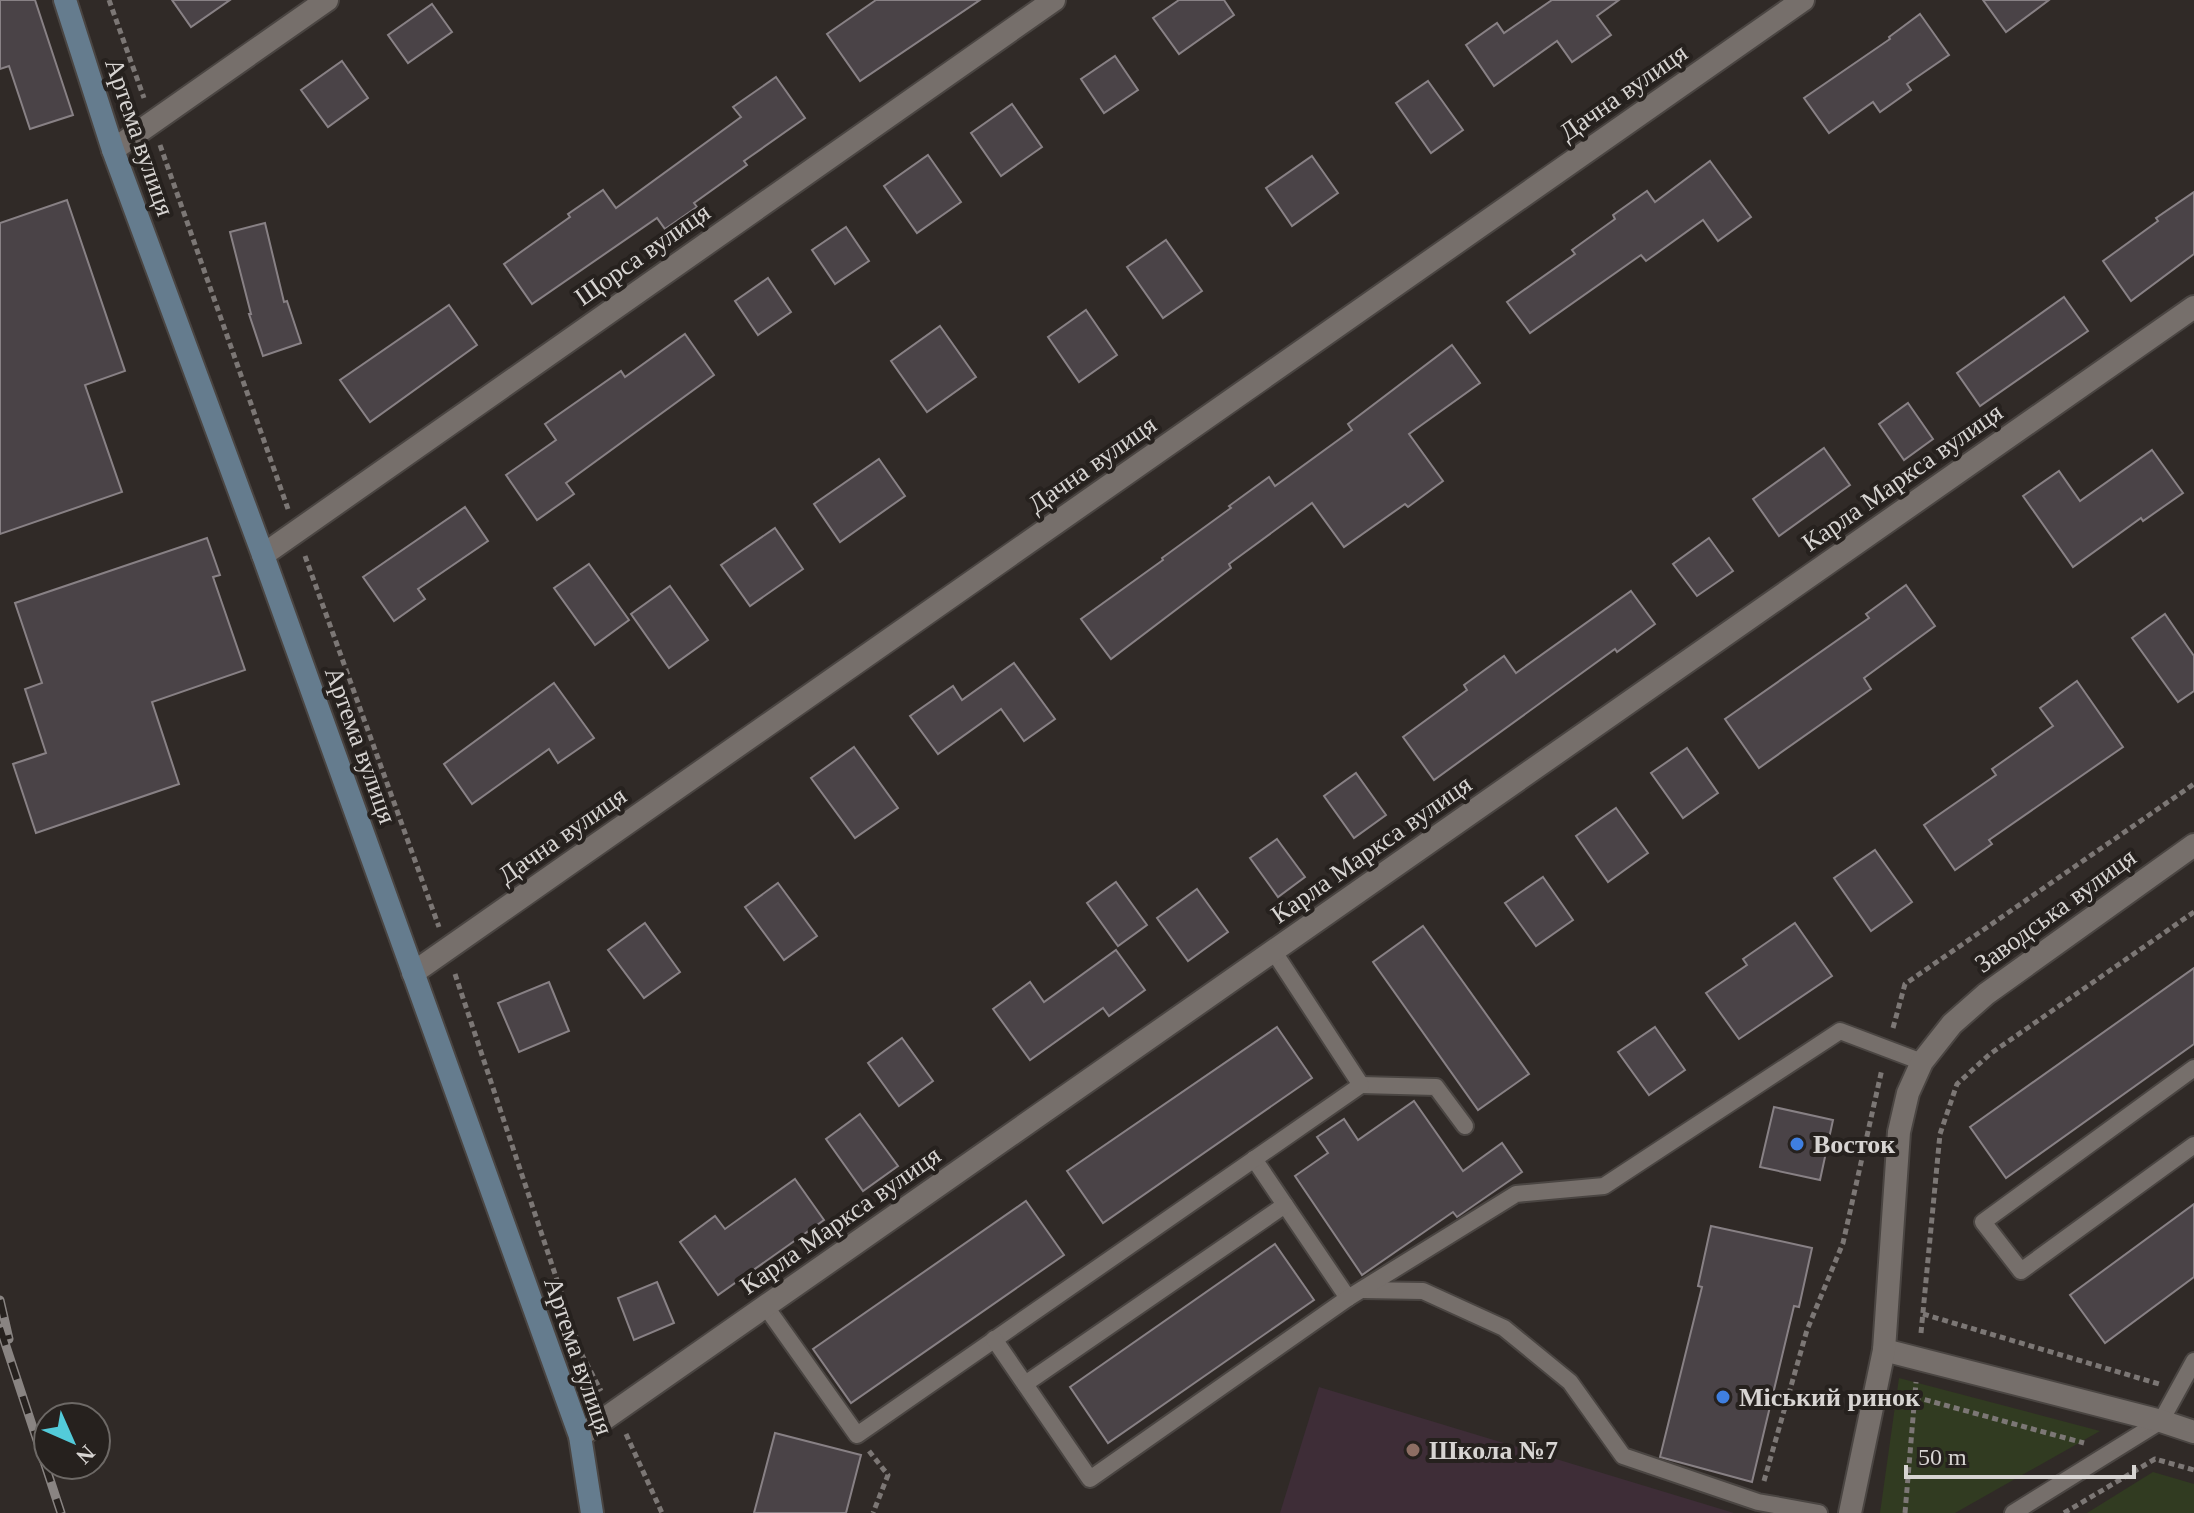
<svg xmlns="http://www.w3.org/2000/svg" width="2194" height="1513" font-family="'Times New Roman',serif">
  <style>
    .education { fill: #3e2d37 }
    .green { fill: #313b21 }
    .building { fill: #4a4347; stroke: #888185; stroke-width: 2 }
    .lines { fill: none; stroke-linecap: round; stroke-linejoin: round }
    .service-casing { stroke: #4a4542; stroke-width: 20 }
    .minor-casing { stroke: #4a4542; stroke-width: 26 }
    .tertiary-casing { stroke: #4a4542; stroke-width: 26 }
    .secondary-casing { stroke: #4a4542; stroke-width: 26 }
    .path { stroke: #7c7775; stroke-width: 5; stroke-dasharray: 6 4; stroke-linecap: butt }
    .service { stroke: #766f6b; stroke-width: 16 }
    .minor { stroke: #766f6b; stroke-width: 22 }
    .tertiary { stroke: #766f6b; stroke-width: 22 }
    .secondary { stroke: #657c8e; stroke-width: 22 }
    .rail-casing { stroke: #898482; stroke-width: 9 }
    .rail { stroke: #26211e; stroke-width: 6; stroke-dasharray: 18; stroke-linecap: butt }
    .shop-dot { fill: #3f7fe0; stroke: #26211e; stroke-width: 3 }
    .education-dot { fill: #8d6e63; stroke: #26211e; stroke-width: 3 }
    .labels { text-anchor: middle; stroke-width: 8; stroke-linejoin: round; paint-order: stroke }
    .street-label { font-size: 26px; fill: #d7d4d2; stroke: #26211e }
    .poi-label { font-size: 26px; font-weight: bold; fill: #d7d4d2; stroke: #26211e; text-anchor: start }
  </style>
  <rect width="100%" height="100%" fill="#302a27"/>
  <polygon class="education" points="1319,1387 1734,1513 1280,1513"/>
  <g class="green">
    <polygon points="1899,1378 2100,1431 1955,1513 1880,1513"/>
    <polygon points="2153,1472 2194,1484 2194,1513 2087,1513"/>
  </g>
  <g class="building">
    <polygon points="0,0 35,0 73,115 30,129 9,66 0,69"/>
    <polygon points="172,0 230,0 191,27"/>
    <polygon points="876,0 980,0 860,81 827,34"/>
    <polygon points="1179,0 1224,0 1234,15 1179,54 1153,18"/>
    <polygon points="1552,0 1619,0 1597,16 1611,35 1572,62 1557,41 1494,86 1466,45 1497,23 1504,33"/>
    <polygon points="1983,0 2049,0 2006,32"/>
    <polygon points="432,4 452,32 408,63 388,35"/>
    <polygon points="1920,14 1949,55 1907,84 1911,90 1880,112 1873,102 1829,133 1804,98 1890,39 1889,37"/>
    <polygon points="1115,56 1138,90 1104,113 1081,79"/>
    <polygon points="342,61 368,98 328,127 301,90"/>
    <polygon points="776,77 805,118 744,161 747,165 694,203 697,207 665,229 657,218 532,304 504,264 570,217 568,214 603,190 616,208 741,117 733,107"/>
    <polygon points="1428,81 1463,130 1431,153 1396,103"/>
    <polygon points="1012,104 1042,147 1001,176 971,133"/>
    <polygon points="928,155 961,202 917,233 884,186"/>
    <polygon points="1312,156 1338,193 1292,226 1266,188"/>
    <polygon points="1710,161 1751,217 1718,241 1703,220 1646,261 1641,255 1530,333 1507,302 1575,254 1572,250 1615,219 1613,215 1647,191 1655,202"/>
    <polygon points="2194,192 2194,254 2131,301 2103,261 2158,221 2156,218"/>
    <polygon points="67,200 125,371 85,385 122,492 0,534 0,223"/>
    <polygon points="265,223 284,302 287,301 301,343 263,356 249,314 251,314 230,232"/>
    <polygon points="846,227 869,261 835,284 812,250"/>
    <polygon points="1166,240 1202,291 1163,318 1127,267"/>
    <polygon points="768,278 791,312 758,335 735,301"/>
    <polygon points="2064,297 2088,331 1980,406 1957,373"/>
    <polygon points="449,305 477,345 370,422 340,380"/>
    <polygon points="1086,310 1117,355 1079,382 1048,337"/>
    <polygon points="940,326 976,377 927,412 891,361"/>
    <polygon points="685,334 714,375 566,483 574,494 537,520 506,475 556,440 545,424 621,371 625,377"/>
    <polygon points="1452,345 1480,383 1409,434 1443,481 1408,507 1405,504 1344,547 1312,503 1229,564 1231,568 1111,659 1081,619 1163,560 1162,558 1231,508 1229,506 1269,477 1275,486 1352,430 1348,424"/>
    <polygon points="1908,403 1933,439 1904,460 1879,424"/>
    <polygon points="1824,448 1850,485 1779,536 1753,499"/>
    <polygon points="2152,450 2183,493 2143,521 2141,518 2073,567 2023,496 2059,471 2080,501"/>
    <polygon points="879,459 905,496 840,542 814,504"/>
    <polygon points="465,507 488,541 418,589 425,599 394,621 363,577"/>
    <polygon points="775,528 803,569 750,606 721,565"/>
    <polygon points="207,538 220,575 213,577 245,670 152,702 179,784 36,833 13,764 46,753 25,689 42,683 15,603"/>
    <polygon points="1709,538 1733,571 1697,596 1673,564"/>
    <polygon points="589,564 629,620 595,645 554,588"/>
    <polygon points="1906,585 1935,626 1864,678 1871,689 1759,768 1725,719 1869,618 1866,614"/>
    <polygon points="670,586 708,640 669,668 631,614"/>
    <polygon points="1631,591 1655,624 1617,652 1615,649 1434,780 1403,737 1467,690 1464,685 1504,656 1516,673"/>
    <polygon points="2165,614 2194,656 2194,691 2178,702 2132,638"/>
    <polygon points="1014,663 1055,719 1024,741 1001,709 938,754 910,716 953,686 962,700"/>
    <polygon points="2077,681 2123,747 1989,840 1992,844 1955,870 1924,825 1996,775 1992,769 2053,726 2040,708"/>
    <polygon points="554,683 594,738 558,763 549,749 472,804 444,764"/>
    <polygon points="854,747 898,808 855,838 811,778"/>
    <polygon points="1687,748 1718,793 1683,818 1651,773"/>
    <polygon points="1356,773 1386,815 1354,838 1324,796"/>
    <polygon points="1616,808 1648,853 1608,882 1576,836"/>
    <polygon points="1277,839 1305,877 1278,897 1250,858"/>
    <polygon points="1875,850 1912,902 1871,931 1834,878"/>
    <polygon points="1543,877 1573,920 1536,946 1505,903"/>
    <polygon points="1116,882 1147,925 1118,946 1087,903"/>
    <polygon points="778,883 817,936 784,960 745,907"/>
    <polygon points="1197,889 1228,932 1188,961 1157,918"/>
    <polygon points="645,923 680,972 644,998 608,950"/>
    <polygon points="1795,923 1832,976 1739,1039 1706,993 1747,965 1743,959"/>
    <polygon points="1423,926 1529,1074 1478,1110 1373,962"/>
    <polygon points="1116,950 1145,990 1109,1016 1103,1008 1030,1060 993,1009 1030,982 1044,1002"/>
    <polygon points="2194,968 2194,1044 2006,1178 1970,1127"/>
    <polygon points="549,982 569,1031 519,1052 498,1003"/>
    <polygon points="1277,1027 1312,1078 1103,1223 1067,1171"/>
    <polygon points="1655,1027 1685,1070 1649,1095 1618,1052"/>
    <polygon points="902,1038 933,1081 899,1106 868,1063"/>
    <polygon points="1414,1101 1463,1171 1502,1143 1522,1172 1457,1217 1453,1212 1362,1275 1295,1176 1328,1153 1317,1137 1344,1119 1358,1140"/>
    <polygon points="1774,1107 1833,1120 1820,1180 1760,1167"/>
    <polygon points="860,1114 898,1166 863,1191 826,1139"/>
    <polygon points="795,1179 824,1220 718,1295 680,1242 715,1216 725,1229"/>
    <polygon points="1026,1201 1064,1255 851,1403 813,1349"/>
    <polygon points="2194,1204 2194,1277 2105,1343 2070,1295"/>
    <polygon points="1711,1226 1812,1248 1799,1307 1794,1306 1752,1482 1660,1457 1702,1287 1698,1286"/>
    <polygon points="1275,1244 1314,1300 1108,1443 1070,1387"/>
    <polygon points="657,1282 674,1323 634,1340 618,1298"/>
    <polygon points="775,1433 861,1455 846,1513 754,1513"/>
  </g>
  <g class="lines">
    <defs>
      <g id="service">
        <polyline points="2194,1068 1983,1222 2021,1271 2194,1145"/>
        <polyline points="1361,1085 1436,1087 1465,1126"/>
        <polyline points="1254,1159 1348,1298"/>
        <polyline points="1362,1290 1423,1291 1504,1328 1570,1382 1623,1456 1758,1502 1819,1513"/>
        <polyline points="766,1307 857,1435 1361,1085 1274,952"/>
        <polyline points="994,1339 1090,1479 1348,1298 1516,1194 1604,1186 1840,1031 1922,1062"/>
        <polyline points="1025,1384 1285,1205"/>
        <polyline points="2013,1513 2161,1421 2194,1361"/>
      </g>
      <g id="minor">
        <polyline points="113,150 327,0"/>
        <polyline points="263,555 1054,0"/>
        <polyline points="413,973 1803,0"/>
        <polyline points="1884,1350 2161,1421 2194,1432"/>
        <polyline points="580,1436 2194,307"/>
      </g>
      <polyline id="tertiary" points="1850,1513 1884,1350 1899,1132 1908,1093 1922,1062 1952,1024 1986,994 2194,845"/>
      <polyline id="secondary" points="65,0 113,150 263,555 580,1436 592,1513"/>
    </defs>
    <use href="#service" class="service-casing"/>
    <use href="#minor" class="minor-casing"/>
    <use href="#tertiary" class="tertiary-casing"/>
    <use href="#secondary" class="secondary-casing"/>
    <g class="path">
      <polyline points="109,0 144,98"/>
      <polyline points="160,145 288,509"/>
      <polyline points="305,556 439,927"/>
      <polyline points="455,974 582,1355 601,1391"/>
      <polyline points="1893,1028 1905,984 2194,784"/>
      <polyline points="1923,1314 2159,1384"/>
      <polyline points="1921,1333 1940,1134 1957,1084 1990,1054 2194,912"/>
      <polyline points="1915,1397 2084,1443"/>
      <polyline points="626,1434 662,1513"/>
      <polyline points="869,1451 888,1475 873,1513"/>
      <polyline points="1764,1481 1807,1330 1843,1243 1882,1069"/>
      <polyline points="1905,1513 1916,1382"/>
      <polyline points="2064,1513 2155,1459 2194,1470"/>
    </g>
    <use href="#service" class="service"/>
    <use href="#minor" class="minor"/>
    <use href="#tertiary" class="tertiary"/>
    <use href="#secondary" class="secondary"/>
    <defs>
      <g id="rail">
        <polyline points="0,1300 9,1339"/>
        <polyline points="0,1328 61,1513"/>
      </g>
    </defs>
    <use href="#rail" class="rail-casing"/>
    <use href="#rail" class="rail"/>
  </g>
  <g class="shop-dot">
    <circle cx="1797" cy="1144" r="8"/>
    <circle cx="1723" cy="1397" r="8"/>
  </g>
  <circle class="education-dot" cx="1413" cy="1450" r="8"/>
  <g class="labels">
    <g class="street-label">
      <text transform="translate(1623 92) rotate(-35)" y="9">Дачна вулиця</text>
      <text transform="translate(140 137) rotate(71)" y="9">Артема вулиця</text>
      <text transform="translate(642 254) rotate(-35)" y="9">Щорса вулиця</text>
      <text transform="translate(1092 464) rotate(-35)" y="9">Дачна вулиця</text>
      <text transform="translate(1902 477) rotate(-35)" y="9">Карла Маркса вулиця</text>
      <text transform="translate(361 745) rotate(70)" y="9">Артема вулиця</text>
      <text transform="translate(562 835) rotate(-35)" y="9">Дачна вулиця</text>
      <text transform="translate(1371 849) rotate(-35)" y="9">Карла Маркса вулиця</text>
      <text transform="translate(2055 910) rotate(-36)" y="9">Заводська вулиця</text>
      <text transform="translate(840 1220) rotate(-35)" y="9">Карла Маркса вулиця</text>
      <text transform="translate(579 1356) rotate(71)" y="9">Артема вулиця</text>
    </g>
    <g class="poi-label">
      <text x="1813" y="1153">Восток</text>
      <text x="1739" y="1406">Міський ринок</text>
      <text x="1429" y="1459">Школа №7</text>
    </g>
  </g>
  <g transform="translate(72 1441) rotate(135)"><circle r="38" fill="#26211e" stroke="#6d6966" stroke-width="2"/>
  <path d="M0-6L14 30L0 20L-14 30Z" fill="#53cbda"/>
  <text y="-12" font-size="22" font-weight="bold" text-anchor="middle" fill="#d7d4d2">N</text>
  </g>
  <path d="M1906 1465v12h228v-12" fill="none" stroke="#d7d4d2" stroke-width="4"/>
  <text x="1918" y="1465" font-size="24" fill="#d7d4d2" stroke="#26211e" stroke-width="6" paint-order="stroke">50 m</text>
</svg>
